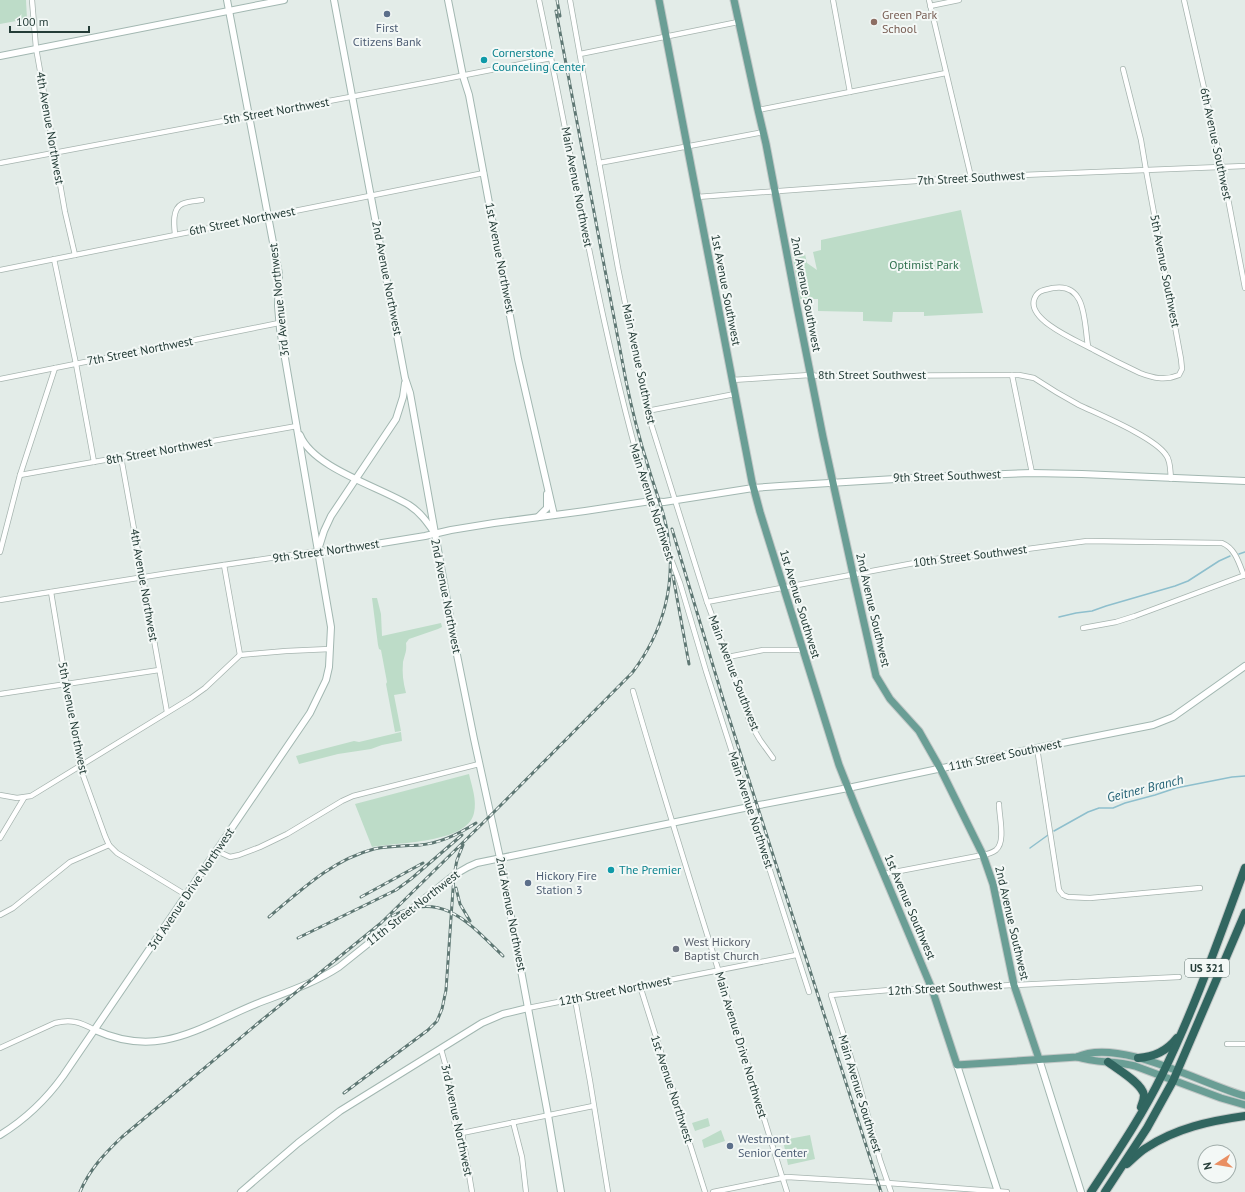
<svg xmlns="http://www.w3.org/2000/svg" width="1245" height="1192" font-family="'PT Sans',sans-serif">
  <style>
    .green { fill: #bddcc8 }
    .lines { fill: none; stroke-linecap: round; stroke-linejoin: round }
    .stream { stroke: #8ebfcd; stroke-width: 1.5 }
    .street-casing { stroke: #a6b4af; stroke-width: 6 }
    .secondary-casing { stroke: #a2b7b1; stroke-width: 8 }
    .primary-casing { stroke: #c2c8c7; stroke-width: 9 }
    .highway-casing { stroke: #c2c8c7; stroke-width: 10 }
    .street { stroke: #fff; stroke-width: 4.5 }
    .secondary { stroke: #fff; stroke-width: 6 }
    .primary { stroke: #6a9e95; stroke-width: 7 }
    .highway { stroke: #316660; stroke-width: 8 }
    .rail-casing { stroke: #5e7773; stroke-width: 3 }
    .rail { stroke: #f3f8f6; stroke-width: 1.5; stroke-dasharray: 4.5; stroke-linecap: butt }
    .service-dot { fill: #5c6f8a; stroke: #f3f8f6; stroke-width: 1.5 }
    .education-dot { fill: #8d6e63; stroke: #f3f8f6; stroke-width: 1.5 }
    .culture-dot { fill: #0f9aa8; stroke: #f3f8f6; stroke-width: 1.5 }
    .worship-dot { fill: #6b7280; stroke: #f3f8f6; stroke-width: 1.5 }
    .labels { text-anchor: middle; stroke-width: 4; stroke-linejoin: round; paint-order: stroke }
    .shield { fill: #f3f8f6; stroke: #627470; stroke-width: 1 }
    .shield-label { font-size: 11px; font-weight: bold; fill: #243c37 }
    .education-label { font-size: 12px; fill: #785e54; stroke: #f3f8f6; text-anchor: start }
    .service-label { font-size: 12px; fill: #4e5e75; stroke: #f3f8f6; text-anchor: start }
    .culture-label { font-size: 12px; fill: #0d838f; stroke: #f3f8f6; text-anchor: start }
    .street-label { font-size: 12px; fill: #243c37; stroke: #f3f8f6 }
    .park-label { font-size: 12px; fill: #30704e; stroke: #f3f8f6 }
    .worship-label { font-size: 12px; fill: #5b616d; stroke: #f3f8f6; text-anchor: start }
    .water-label { font-size: 13px; font-style: italic; fill: #216074; stroke: #f3f8f6 }
  </style>
  <rect width="100%" height="100%" fill="#e3ece8"/>
  <g class="green">
    <polygon points="0,0 26,0 27,19 0,24"/>
    <polygon points="961,210 983,313 924,316 924,312 893,312 892,322 863,321 863,312 818,311 818,299 800,299 792,253 797,252 798,256 805,254 807,263 817,270 813,252 821,250 821,240"/>
    <path d="M 372,598 L 377,598 L 381,614 L 382,636 L 441,623 L 442,627 L 438,629 L 409,639 L 406,643 C 407,651 405,654 403,662 C 402,673 403,682 406,693 L 394,695 L 401,731 L 395,732 L 386,684 L 387,682 L 381,650 L 379,649 L 378,645 Z"/>
    <polygon points="401,732 402,741 382,745 371,749 338,754 299,764 296,756 354,741 359,742"/>
    <path d="M 469,774 C 472,787 477,800 474,813 C 467,844 396,842 372,847 L 355,804 Z"/>
    <polygon points="708,1118 710,1126 695,1131 692,1123"/>
    <polygon points="721,1130 725,1141 704,1148 702,1140"/>
    <polygon points="810,1135 815,1159 788,1165 783,1140"/>
  </g>
  <g class="lines">
    <g class="stream">
      <polyline points="1239,554 1245,552"/>
      <polyline points="1059,617 1076,613 1092,611 1106,606 1175,586 1188,581 1219,561 1230,556"/>
      <polyline points="1054,831 1088,812 1099,808 1113,808 1125,803 1155,795 1176,788 1232,777 1245,776"/>
      <polyline points="1030,848 1048,835"/>
    </g>
    <defs>
      <g id="street">
        <polyline points="32,0 36,48 65,212 75,255"/>
        <path d="M 539,0 C 574,164 600,330 647,491 L 651,501 L 667,552 L 671,559 L 680,583 L 706,671 L 809,992"/>
        <polyline points="570,0 618,268 647,411 707,602 734,675 750,723 760,740 773,758"/>
        <polyline points="833,0 850,92"/>
        <polyline points="929,0 971,177"/>
        <polyline points="1184,0 1222,167 1245,288"/>
        <polyline points="930,6 959,0"/>
        <polyline points="580,54 738,22"/>
        <polyline points="758,110 946,73"/>
        <polyline points="0,163 435,81 551,58"/>
        <polyline points="599,163 764,132"/>
        <polyline points="697,197 971,177 1245,166"/>
        <path d="M 175,234 C 174,225 172,209 182,204 C 188,201 196,201 202,200"/>
        <polyline points="54,259 76,364 94,462"/>
        <polyline points="0,270 484,173"/>
        <path d="M 1088,346 C 1084,323 1087,282 1053,288 C 1044,290 1037,290 1034,300 C 1028,321 1080,342 1094,350 C 1109,358 1125,366 1140,373 C 1153,378 1165,381 1179,375 L 1182,369 L 1181,359 L 1146,170 L 1141,140 L 1123,69"/>
        <polyline points="1012,375 1032,473"/>
        <polyline points="0,379 279,323"/>
        <path d="M 732,380 L 810,375 L 818,376 L 1019,375 L 1034,378 C 1049,388 1064,397 1079,405 C 1100,415 1154,437 1166,455 C 1171,461 1170,471 1171,479"/>
        <polyline points="647,411 735,394"/>
        <polyline points="121,457 167,712"/>
        <polyline points="20,475 297,426"/>
        <polyline points="0,552 20,475 55,368"/>
        <polyline points="224,565 240,655"/>
        <polyline points="51,592 80,767 105,836 109,845 117,853 186,895"/>
        <polyline points="0,600 169,573 318,551"/>
        <path d="M 707,602 L 941,558 L 997,553 L 1087,541 L 1222,543 C 1235,548 1239,563 1244,576"/>
        <polyline points="1083,628 1116,622 1135,616 1245,575"/>
        <polyline points="240,655 286,651 330,649"/>
        <polyline points="728,657 763,650 803,650"/>
        <path d="M 633,691 C 660,784 689,877 718,969 C 742,1043 763,1118 787,1192"/>
        <polyline points="0,694 159,670"/>
        <polyline points="1037,748 1059,890 1063,895 1068,897 1090,898 1200,888"/>
        <polyline points="0,795 17,798 31,796 191,698 205,688 240,655"/>
        <polyline points="0,838 24,798"/>
        <polyline points="217,851 230,857 239,855 260,847 287,834 342,801 353,796 479,764"/>
        <path d="M 884,874 L 983,855 C 988,854 992,853 996,850 C 1006,842 999,816 999,804"/>
        <polyline points="0,915 13,908 70,862 109,845"/>
        <polyline points="640,986 705,1192"/>
        <polyline points="575,999 590,1081 608,1192"/>
        <polyline points="528,1008 796,955"/>
        <polyline points="1227,1044 1245,1044"/>
        <path d="M 0,1048 L 55,1023 C 71,1019 80,1022 95,1030"/>
        <polyline points="441,1049 446,1067 455,1125 458,1130 462,1133 472,1192"/>
        <polyline points="513,1122 522,1157 526,1192"/>
        <polyline points="462,1133 593,1106"/>
        <polyline points="713,1192 787,1177 888,1183 1007,1192"/>
        <polyline points="891,1192 880,1160 858,1080 831,995 901,989 932,989 1179,977"/>
      </g>
      <g id="secondary">
        <polyline points="334,0 405,378 410,393 455,645 474,739 500,858 548,1115 561,1192"/>
        <polyline points="448,0 463,76 469,95 518,359 554,515"/>
        <polyline points="0,56 284,0"/>
        <path d="M 300,435 C 313,468 380,487 409,505 C 420,512 427,522 434,532"/>
        <polyline points="538,517 547,508 547,494"/>
        <polyline points="318,550 324,531 331,516 396,419 403,397 405,383"/>
        <polyline points="318,551 327,552 425,536 451,530 494,523 585,511 651,501 664,502 753,488 780,486 928,477 1032,473 1082,474 1245,481"/>
        <path d="M 95,1030 C 159,1059 198,1028 256,1004 C 284,993 313,984 339,967 L 454,875 L 468,867 L 477,863 L 749,807 L 848,788 L 1037,748 L 1153,725 L 1173,717 L 1245,666"/>
        <polyline points="1039,1059 1081,1192"/>
        <polyline points="957,1065 998,1192"/>
        <path d="M 0,1135 C 26,1119 45,1101 63,1076 L 310,713 L 326,680 L 329,667 L 331,627 L 280,329 L 278,306 L 279,274 L 227,0"/>
        <polyline points="241,1192 298,1143 340,1111 482,1023 503,1014 528,1008"/>
      </g>
      <g id="primary">
        <path d="M 659,0 L 752,482 L 760,512 L 839,765 L 858,813 L 932,989 L 957,1065 L 1077,1057 C 1119,1037 1202,1084 1245,1096"/>
        <polyline points="734,0 758,110 766,144 797,307 823,437 853,574 876,676 890,699 919,731 940,768 983,855 993,884 1014,985 1039,1059"/>
        <path d="M 1077,1057 C 1096,1063 1116,1061 1135,1066 L 1221,1098 L 1245,1105"/>
      </g>
      <g id="highway">
        <path d="M 1138,1058 C 1155,1057 1167,1051 1177,1038"/>
        <path d="M 1108,1062 C 1117,1069 1142,1083 1144,1095 C 1144,1100 1142,1104 1141,1107"/>
        <path d="M 1127,1164 C 1133,1159 1139,1152 1146,1148 C 1176,1128 1210,1121 1245,1116"/>
        <path d="M 1091,1192 C 1116,1154 1142,1116 1162,1075 C 1195,1008 1219,938 1245,868"/>
        <polyline points="1105,1192 1147,1128 1173,1081 1245,913"/>
      </g>
    </defs>
    <use href="#street" class="street-casing"/>
    <use href="#secondary" class="secondary-casing"/>
    <use href="#primary" class="primary-casing"/>
    <use href="#highway" class="highway-casing"/>
    <use href="#street" class="street"/>
    <use href="#secondary" class="secondary"/>
    <use href="#primary" class="primary"/>
    <use href="#highway" class="highway"/>
    <defs>
      <g id="rail">
        <polyline points="557,0 560,16"/>
        <polyline points="672,529 723,699 881,1192"/>
        <polyline points="673,576 689,664"/>
        <polyline points="456,888 460,904 470,921"/>
        <polyline points="361,897 423,863"/>
        <path d="M 392,916 C 442,889 470,924 503,956"/>
        <path d="M 269,917 C 301,890 332,860 374,849 C 389,846 404,846 420,845 C 441,843 459,834 476,823"/>
        <polyline points="298,938 396,890 411,879 462,835"/>
        <polyline points="344,1093 428,1030 437,1021 442,1009 446,990 454,875 457,860 463,845"/>
        <path d="M 80,1192 C 89,1170 105,1153 122,1137 L 257,1024 L 381,923 L 491,815 L 632,673 C 664,631 677,582 667,530 C 663,508 654,487 648,466 C 639,438 632,410 626,381 L 556,11"/>
      </g>
    </defs>
    <use href="#rail" class="rail-casing"/>
    <use href="#rail" class="rail"/>
  </g>
  <g class="service-dot">
    <circle cx="387" cy="14" r="4"/>
    <circle cx="528" cy="883" r="4"/>
    <circle cx="730" cy="1146" r="4"/>
  </g>
  <circle class="education-dot" cx="874" cy="22" r="4"/>
  <g class="culture-dot">
    <circle cx="484" cy="60" r="4"/>
    <circle cx="611" cy="870" r="4"/>
  </g>
  <circle class="worship-dot" cx="676" cy="949" r="4"/>
  <g class="labels">
    <rect class="shield" x="1185" y="959" width="44" height="18" rx="3"/>
    <g class="shield-label">
      <text x="1207" y="972">US 321</text>
    </g>
    <g class="education-label">
      <text x="882" y="19">Green Park<tspan x="882" dy="14">School</tspan></text>
    </g>
    <g class="service-label">
      <text x="387" y="32" text-anchor="middle">First<tspan x="387" dy="14">Citizens Bank</tspan></text>
      <text x="536" y="880">Hickory Fire<tspan x="536" dy="14">Station 3</tspan></text>
      <text x="738" y="1143">Westmont<tspan x="738" dy="14">Senior Center</tspan></text>
    </g>
    <g class="culture-label">
      <text x="492" y="57">Cornerstone<tspan x="492" dy="14">Counceling Center</tspan></text>
      <text x="619" y="874">The Premier</text>
    </g>
    <g class="street-label">
      <text transform="translate(276 111) rotate(-10)" y="4">5th Street Northwest</text>
      <text transform="translate(50 128) rotate(80)" y="4">4th Avenue Northwest</text>
      <text transform="translate(1216 144) rotate(78)" y="4">6th Avenue Southwest</text>
      <text transform="translate(971 178) rotate(-3)" y="4">7th Street Southwest</text>
      <text transform="translate(577 187) rotate(79)" y="4">Main Avenue Northwest</text>
      <text transform="translate(242 221) rotate(-11)" y="4">6th Street Northwest</text>
      <text transform="translate(500 258) rotate(79)" y="4">1st Avenue Northwest</text>
      <text transform="translate(1165 271) rotate(79)" y="4">5th Avenue Southwest</text>
      <text transform="translate(387 278) rotate(79)" y="4">2nd Avenue Northwest</text>
      <text transform="translate(726 290) rotate(79)" y="4">1st Avenue Southwest</text>
      <text transform="translate(806 294) rotate(79)" y="4">2nd Avenue Southwest</text>
      <text transform="translate(279 300) rotate(-96)" y="4">3rd Avenue Northwest</text>
      <text transform="translate(140 351) rotate(-11)" y="4">7th Street Northwest</text>
      <text transform="translate(639 364) rotate(78)" y="4">Main Avenue Southwest</text>
      <text x="872" y="379">8th Street Southwest</text>
      <text transform="translate(159 451) rotate(-10)" y="4">8th Street Northwest</text>
      <text transform="translate(947 476) rotate(-2)" y="4">9th Street Southwest</text>
      <text transform="translate(652 502) rotate(72)" y="4">Main Avenue Northwest</text>
      <text transform="translate(326 551) rotate(-8)" y="4">9th Street Northwest</text>
      <text transform="translate(970 556) rotate(-7)" y="4">10th Street Southwest</text>
      <text transform="translate(144 585) rotate(80)" y="4">4th Avenue Northwest</text>
      <text transform="translate(446 596) rotate(79)" y="4">2nd Avenue Northwest</text>
      <text transform="translate(800 604) rotate(73)" y="4">1st Avenue Southwest</text>
      <text transform="translate(873 610) rotate(77)" y="4">2nd Avenue Southwest</text>
      <text transform="translate(734 673) rotate(69)" y="4">Main Avenue Southwest</text>
      <text transform="translate(73 718) rotate(79)" y="4">5th Avenue Northwest</text>
      <text transform="translate(1005 755) rotate(-12)" y="4">11th Street Southwest</text>
      <text transform="translate(751 810) rotate(72)" y="4">Main Avenue Northwest</text>
      <text transform="translate(191 889) rotate(-56)" y="4">3rd Avenue Drive Northwest</text>
      <text transform="translate(910 907) rotate(67)" y="4">1st Avenue Southwest</text>
      <text transform="translate(413 908) rotate(-38)" y="4">11th Street Northwest</text>
      <text transform="translate(511 914) rotate(79)" y="4">2nd Avenue Northwest</text>
      <text transform="translate(1012 923) rotate(77)" y="4">2nd Avenue Southwest</text>
      <text transform="translate(945 988) rotate(-3)" y="4">12th Street Southwest</text>
      <text transform="translate(615 991) rotate(-11)" y="4">12th Street Northwest</text>
      <text transform="translate(741 1045) rotate(73)" y="4">Main Avenue Drive Northwest</text>
      <text transform="translate(672 1089) rotate(72)" y="4">1st Avenue Northwest</text>
      <text transform="translate(860 1094) rotate(73)" y="4">Main Avenue Southwest</text>
      <text transform="translate(457 1120) rotate(78)" y="4">3rd Avenue Northwest</text>
    </g>
    <g class="park-label">
      <text x="924" y="269">Optimist Park</text>
    </g>
    <g class="worship-label">
      <text x="684" y="946">West Hickory<tspan x="684" dy="14">Baptist Church</tspan></text>
    </g>
    <g class="water-label">
      <text transform="translate(1145 788) rotate(-14)" y="5">Geitner Branch</text>
    </g>
  </g>
  <g transform="translate(1217 1164) rotate(258)"><circle r="19" fill="#f3f8f6" stroke="#a0adaa"/>
  <path d="M0-3L7 15L0 10L-7 15Z" fill="#e98f63"/>
  <text y="-6" font-size="11" font-weight="bold" text-anchor="middle" fill="#243c37">N</text>
  </g>
  <path d="M10 26v6h79v-6" fill="none" stroke="#243c37" stroke-width="2"/>
  <text x="16" y="26" font-size="12" fill="#243c37" stroke="#f3f8f6" stroke-width="3" paint-order="stroke">100 m</text>
</svg>
